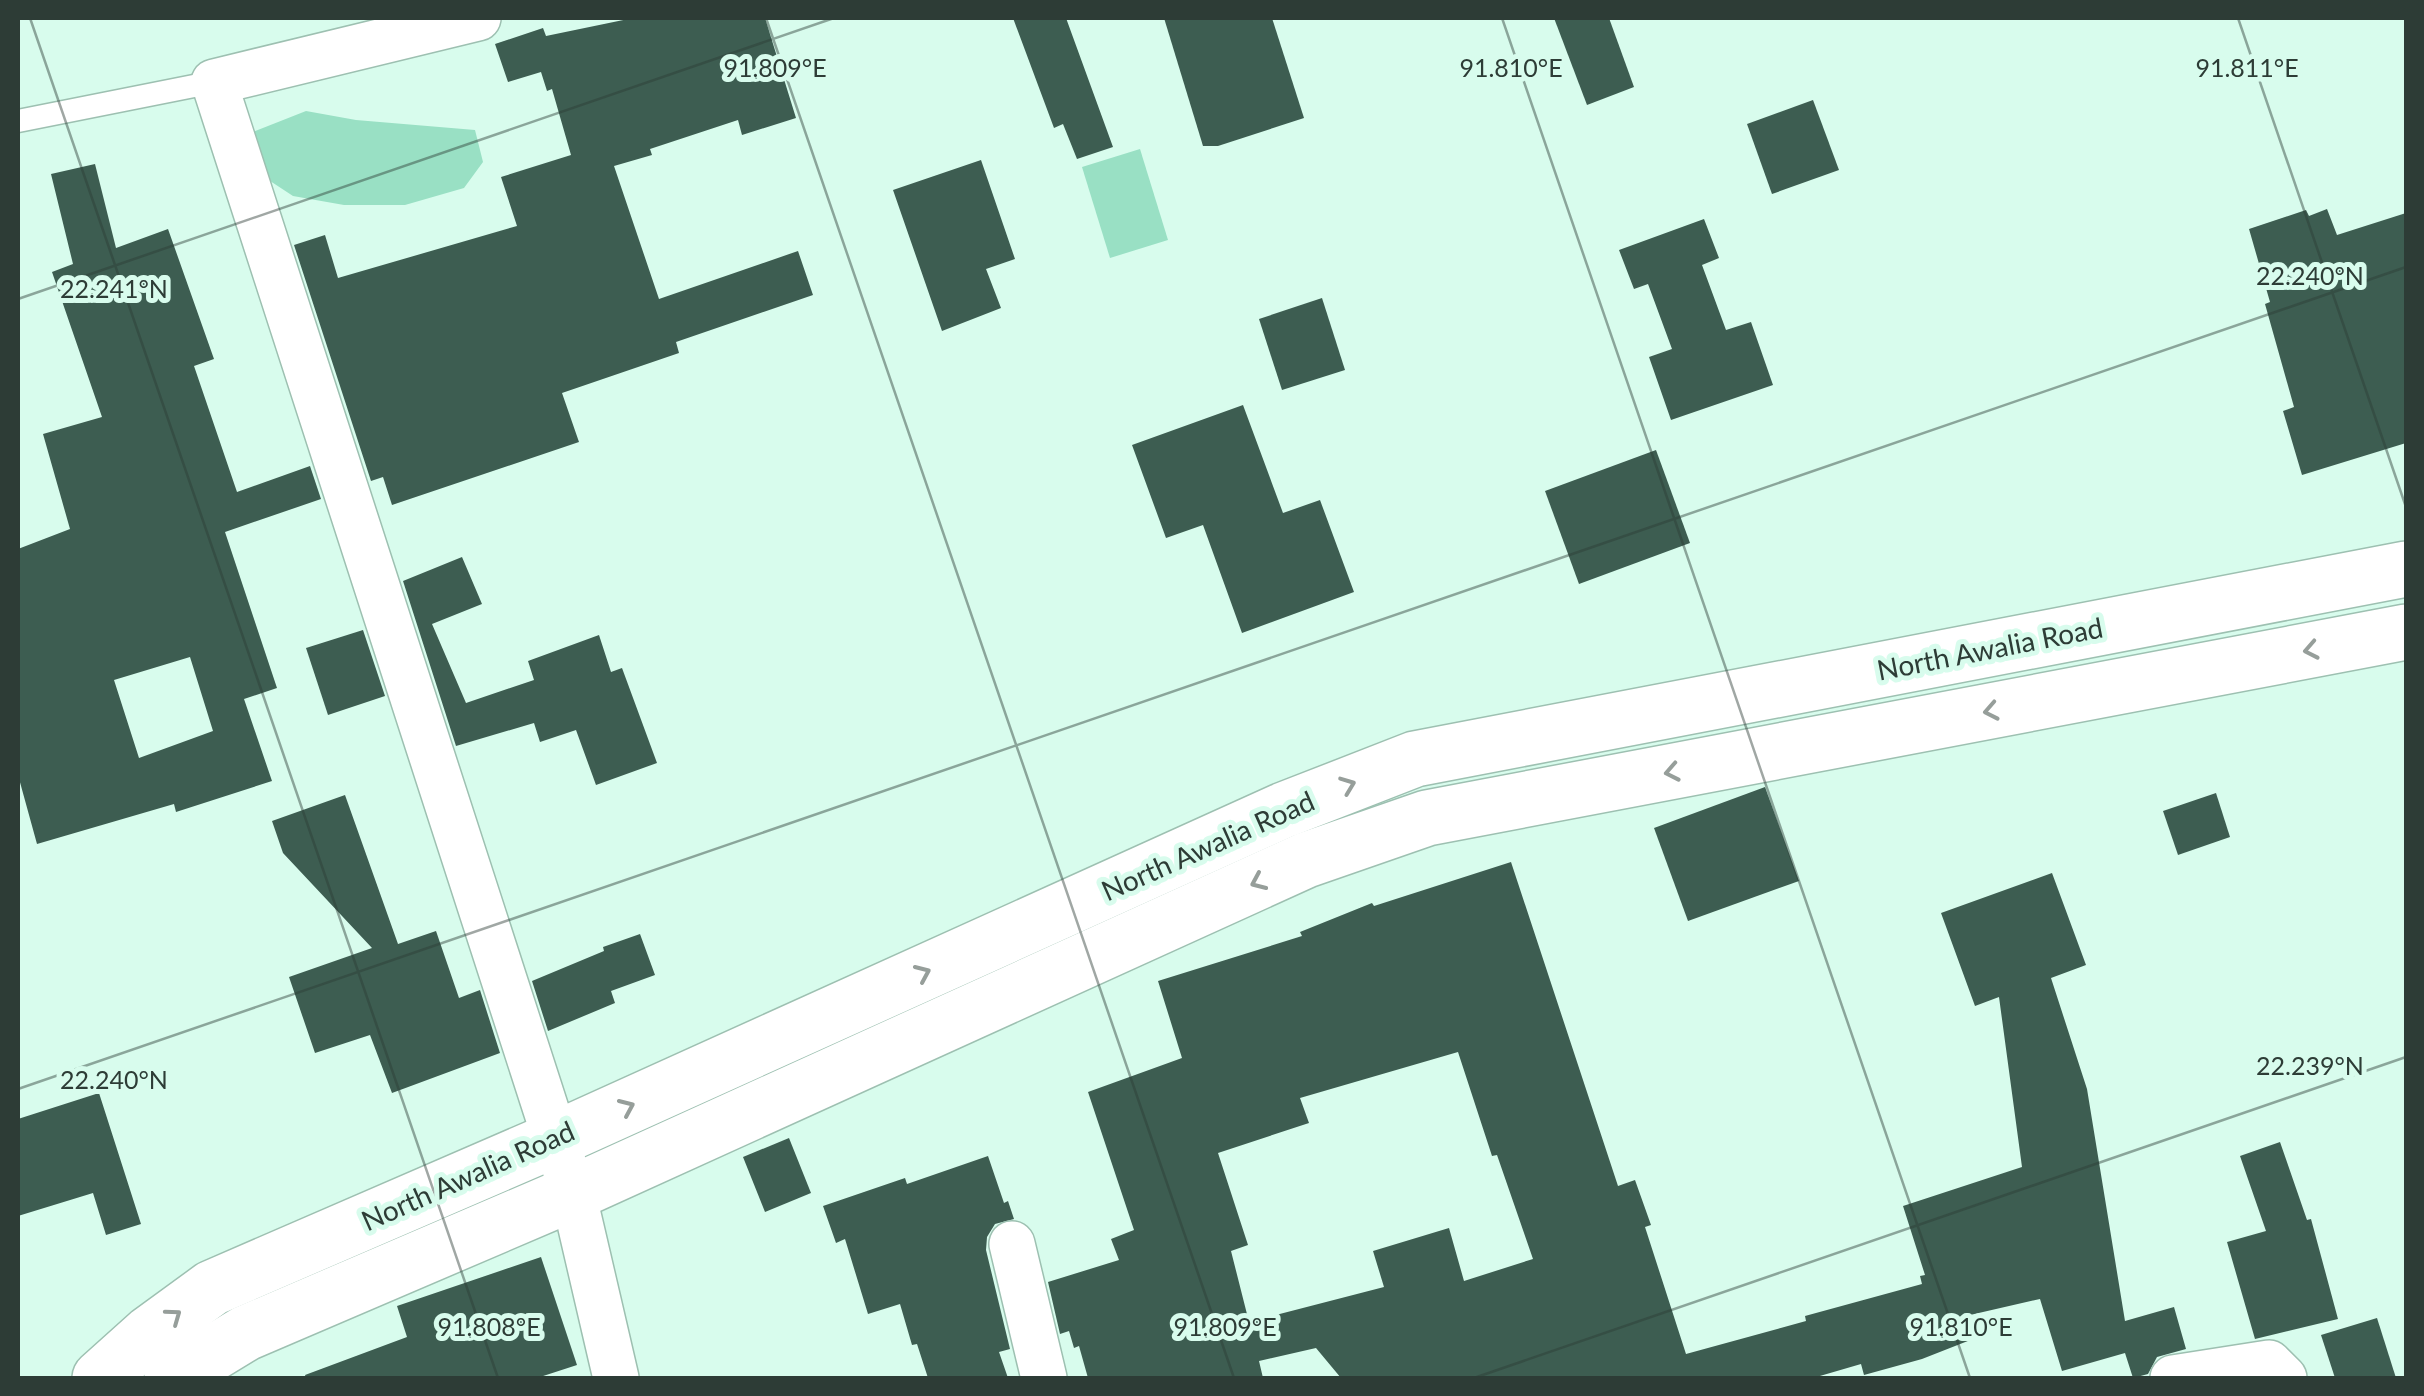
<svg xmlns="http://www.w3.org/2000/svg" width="2424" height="1396" font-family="Lato,sans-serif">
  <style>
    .water { fill: #99e0c4 }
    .building { fill: #3d5d51; fill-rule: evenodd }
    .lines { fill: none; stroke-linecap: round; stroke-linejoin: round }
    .lane-casing { stroke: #9dc0b1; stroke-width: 25 }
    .street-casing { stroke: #9dc0b1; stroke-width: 48 }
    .primary-casing { stroke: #9dc0b1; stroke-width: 58 }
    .lane { stroke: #fff; stroke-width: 22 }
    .street { stroke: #fff; stroke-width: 45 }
    .primary { stroke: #fff; stroke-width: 55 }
    .oneway { stroke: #969e9a }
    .ticks { fill: none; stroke: #2d3c36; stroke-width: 2.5; stroke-opacity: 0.45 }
    .labels { text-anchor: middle; stroke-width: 10; stroke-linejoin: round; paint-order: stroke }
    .street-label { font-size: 28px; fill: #2d3c36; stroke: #d8fced }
    .ticks-label { font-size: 25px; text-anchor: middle; fill: #2d3c36; stroke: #d8fced; stroke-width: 10; stroke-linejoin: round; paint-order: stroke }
  </style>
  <rect width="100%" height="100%" fill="#d8fced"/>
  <g class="water">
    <polygon points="306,111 356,120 475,130 483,162 464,188 405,205 344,205 293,196 261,175 250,133"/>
    <polygon points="1140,149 1168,240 1110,258 1082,167"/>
  </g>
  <g class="building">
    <polygon points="633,18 765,18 796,118 742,135 738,120 650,149 652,155 614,166 659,299 798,251 813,295 676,342 679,353 562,393 579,442 392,505 383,477 371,481 294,245 325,235 338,278 517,226 501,177 571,155 552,89 547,91 541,72 508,82 495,44 543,28 546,36"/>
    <polygon points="1013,18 1066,18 1113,147 1077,159 1063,124 1054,128"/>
    <polygon points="1164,18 1272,18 1304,118 1218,146 1203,146"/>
    <polygon points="1554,18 1609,18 1634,87 1587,105"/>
    <polygon points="1813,100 1839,170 1772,194 1747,124"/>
    <polygon points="981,160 1015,259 986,269 1001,308 942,331 893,190"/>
    <path d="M 95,164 L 116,248 L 168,229 L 214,359 L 194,366 L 237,492 L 310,466 L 321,499 L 225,532 L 277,688 L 244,699 L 272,781 L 176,812 L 174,804 L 37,844 L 18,775 L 18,549 L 70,529 L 43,434 L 102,417 L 52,272 L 73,264 L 51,174 ZM 190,657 L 213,731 L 139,758 L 114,680 Z"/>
    <polygon points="2327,209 2337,235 2406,213 2406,443 2302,475 2283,411 2294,407 2265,304 2270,302 2249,229 2306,210 2309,216"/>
    <polygon points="1704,219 1719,258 1702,265 1726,330 1751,322 1773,385 1671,420 1649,357 1672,349 1648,284 1634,289 1619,250"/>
    <polygon points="1322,298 1345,370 1282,390 1259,319"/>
    <polygon points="1243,405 1283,513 1320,500 1354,592 1242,633 1203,525 1166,538 1132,445"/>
    <polygon points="1656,450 1690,543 1579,584 1545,491"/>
    <polygon points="462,557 482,604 432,624 466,703 534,680 528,661 599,635 611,672 622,668 657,763 596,785 576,730 540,742 534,723 456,746 403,581"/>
    <polygon points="363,630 385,696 328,715 306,648"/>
    <polygon points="1765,787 1799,881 1688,921 1654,828"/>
    <polygon points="2216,793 2230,837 2178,855 2163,811"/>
    <polygon points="345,795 398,944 436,931 459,998 480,990 500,1053 392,1093 370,1035 315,1053 289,977 372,948 283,853 272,821"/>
    <path d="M 1511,862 L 1618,1186 L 1635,1180 L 1651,1225 L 1645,1227 L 1686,1354 L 1806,1321 L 1805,1316 L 1922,1284 L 1920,1276 L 1925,1275 L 1903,1206 L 2022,1167 L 1999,997 L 1975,1006 L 1941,913 L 2052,873 L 2086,965 L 2051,978 L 2087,1089 L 2125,1321 L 2174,1307 L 2186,1349 L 2157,1357 L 2148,1374 L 2133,1378 L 2125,1353 L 2062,1371 L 2040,1299 L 1970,1315 L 1978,1337 L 1922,1359 L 1864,1375 L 1861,1364 L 1813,1378 L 1341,1378 L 1316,1348 L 1259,1361 L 1263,1378 L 1088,1378 L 1079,1346 L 1074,1348 L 1069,1331 L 1060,1334 L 1048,1282 L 1119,1260 L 1111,1239 L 1134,1230 L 1088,1092 L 1182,1058 L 1158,981 L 1302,936 L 1300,932 L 1372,903 L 1374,906 ZM 1458,1052 L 1492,1156 L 1497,1155 L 1533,1259 L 1464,1281 L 1449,1228 L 1373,1251 L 1384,1287 L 1249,1322 L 1231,1251 L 1248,1245 L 1218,1153 L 1309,1123 L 1300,1098 Z"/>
    <polygon points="640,934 655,975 611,991 615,1003 548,1031 532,981 604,951 603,947"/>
    <polygon points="99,1093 141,1224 106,1235 93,1193 18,1216 18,1119"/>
    <polygon points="789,1138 811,1193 765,1212 743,1157"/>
    <polygon points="2280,1142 2307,1220 2311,1219 2338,1319 2255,1339 2227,1242 2266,1231 2240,1156"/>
    <polygon points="988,1156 1004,1203 1008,1201 1014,1219 995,1224 987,1237 986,1250 1010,1349 999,1352 1008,1378 928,1378 917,1344 912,1345 900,1304 868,1314 845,1239 836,1243 823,1206 905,1178 907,1184"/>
    <polygon points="541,1257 577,1365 537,1378 306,1378 305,1375 407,1337 397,1306"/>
    <polygon points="2377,1318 2396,1378 2335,1378 2321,1335"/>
  </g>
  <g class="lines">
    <defs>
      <polyline id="lane" points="18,121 214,82"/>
      <g id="street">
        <polyline points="478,18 214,82 573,1193 616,1378"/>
        <polyline points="1012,1244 1044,1378"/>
        <polyline points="2173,1378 2269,1363 2284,1378"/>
      </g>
      <g id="primary">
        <polyline points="100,1378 149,1334 212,1288 556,1139 1284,810 1415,759 2406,569"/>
        <polyline points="172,1378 246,1333 573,1193 1306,860 1427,818 2406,632"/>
      </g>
    </defs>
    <use href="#lane" class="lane-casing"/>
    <use href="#street" class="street-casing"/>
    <use href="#primary" class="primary-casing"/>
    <use href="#lane" class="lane"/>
    <use href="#street" class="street"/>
    <use href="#primary" class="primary"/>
  </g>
  <defs><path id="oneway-chevron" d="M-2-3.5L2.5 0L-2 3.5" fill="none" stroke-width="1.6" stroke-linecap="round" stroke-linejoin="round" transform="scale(2.5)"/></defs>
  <g class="oneway">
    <use href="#oneway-chevron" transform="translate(2311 650) rotate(169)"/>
    <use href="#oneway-chevron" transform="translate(1991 711) rotate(169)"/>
    <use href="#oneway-chevron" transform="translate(1672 772) rotate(169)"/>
    <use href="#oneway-chevron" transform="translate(1348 785) rotate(-21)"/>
    <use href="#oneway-chevron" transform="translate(1258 882) rotate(156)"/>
    <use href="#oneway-chevron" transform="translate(923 973) rotate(-24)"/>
    <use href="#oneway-chevron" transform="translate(627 1107) rotate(-24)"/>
    <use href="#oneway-chevron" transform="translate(174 1316) rotate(-36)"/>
  </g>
  <path class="ticks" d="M 30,18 L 498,1378M 766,18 L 1234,1378M 1502,18 L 1970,1378M 2238,18 L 2406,507M 18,299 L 834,18M 18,1089 L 2406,267M 1474,1378 L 2406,1057"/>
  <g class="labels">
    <g class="street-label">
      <text transform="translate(1990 649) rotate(-11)" y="10">North Awalia Road</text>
      <text transform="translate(1208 846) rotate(-24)" y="10">North Awalia Road</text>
      <text transform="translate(468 1176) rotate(-24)" y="10">North Awalia Road</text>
    </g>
  </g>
  <g class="ticks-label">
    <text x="775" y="77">91.809°E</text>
    <text x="1511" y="77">91.810°E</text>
    <text x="2247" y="77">91.811°E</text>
    <text x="2310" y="285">22.240°N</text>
    <text x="114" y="298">22.241°N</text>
    <text x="2310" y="1075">22.239°N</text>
    <text x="114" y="1089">22.240°N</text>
    <text x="489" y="1336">91.808°E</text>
    <text x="1225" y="1336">91.809°E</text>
    <text x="1961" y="1336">91.810°E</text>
  </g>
  <rect width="2424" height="1396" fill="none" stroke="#2d3c36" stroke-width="40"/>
</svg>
